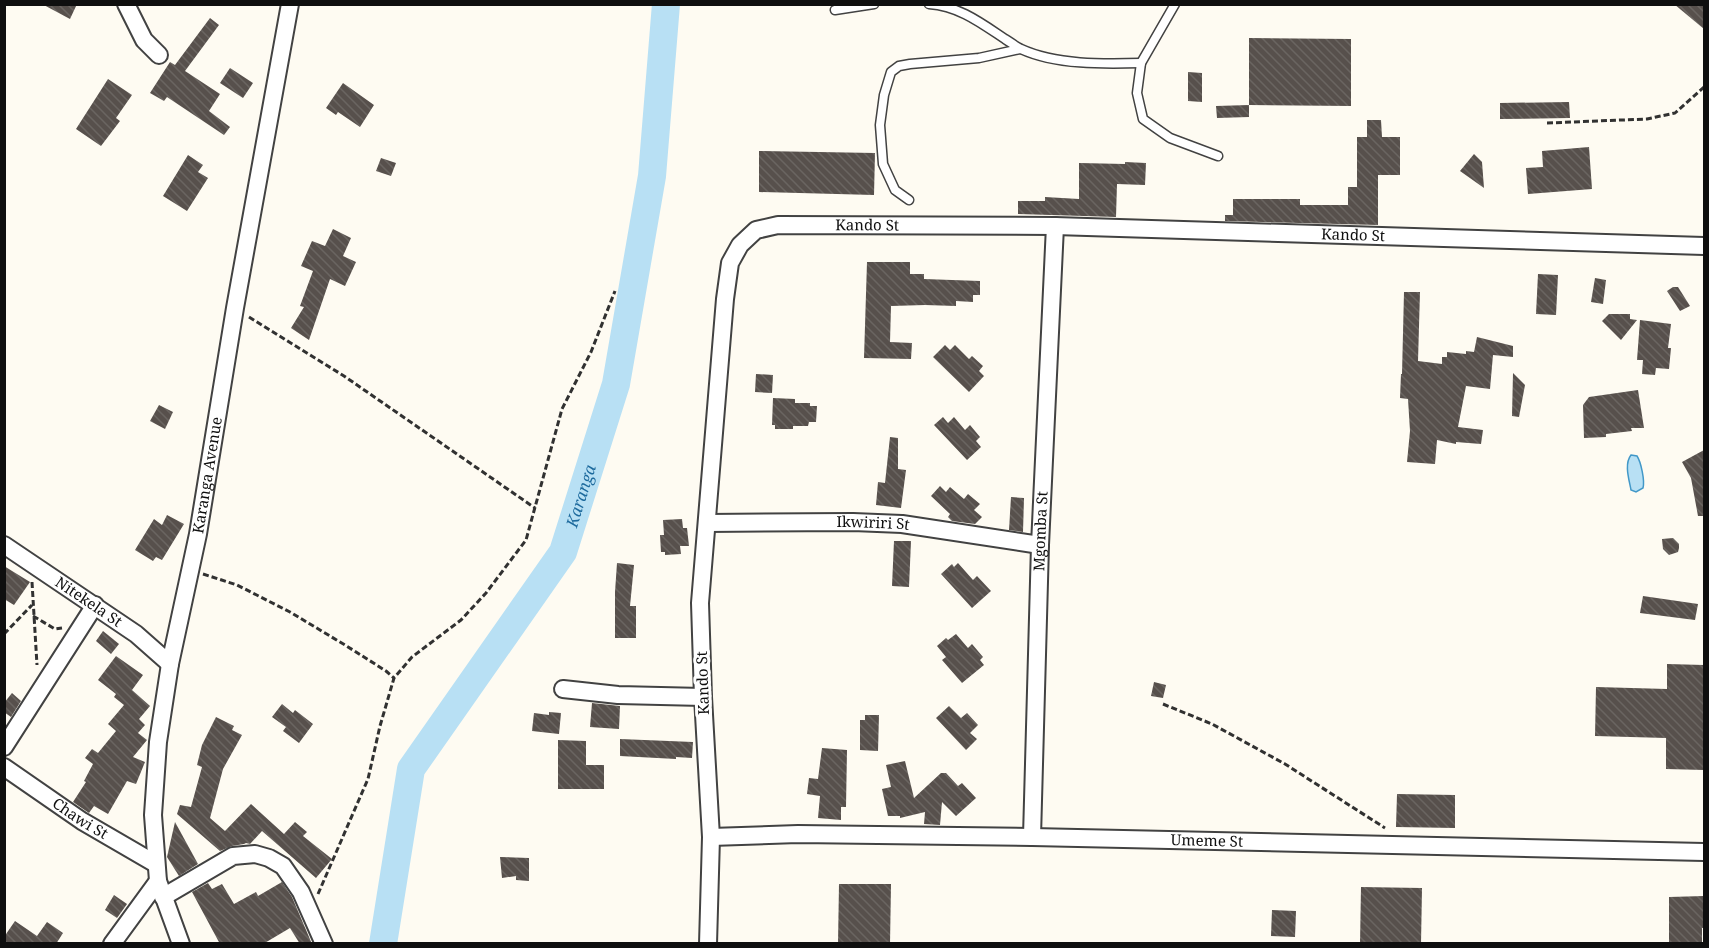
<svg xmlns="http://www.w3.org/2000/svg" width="1709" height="948" font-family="'Noto Serif',serif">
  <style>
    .water { fill: #b8e0f4; stroke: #4298c8; stroke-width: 1.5 }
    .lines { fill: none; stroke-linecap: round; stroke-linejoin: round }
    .river { stroke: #b8e0f4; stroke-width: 28 }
    .building { fill: url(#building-back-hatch) }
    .lane-casing { stroke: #424242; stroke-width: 11 }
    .street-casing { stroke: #424242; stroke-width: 20 }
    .path { stroke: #313131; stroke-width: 3; stroke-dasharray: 6 3; stroke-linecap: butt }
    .lane { stroke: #fff; stroke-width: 8 }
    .street { stroke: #fff; stroke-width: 16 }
    .labels { text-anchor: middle; stroke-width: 6; stroke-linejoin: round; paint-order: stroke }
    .street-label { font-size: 15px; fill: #0f0f0f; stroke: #fff }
    .water-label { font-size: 16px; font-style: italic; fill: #1d6a9d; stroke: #fff }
  </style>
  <defs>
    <pattern id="building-back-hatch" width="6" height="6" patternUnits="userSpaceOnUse" patternTransform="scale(1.5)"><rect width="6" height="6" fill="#57504c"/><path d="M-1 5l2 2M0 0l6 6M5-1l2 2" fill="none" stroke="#6a6561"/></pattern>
  </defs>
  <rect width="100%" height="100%" fill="#fefbf2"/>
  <path class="water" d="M 1631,455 L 1637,456 C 1641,462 1645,481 1643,488 L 1636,492 L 1631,490 C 1629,479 1624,464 1631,455 Z"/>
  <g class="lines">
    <path class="river" id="s1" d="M 383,944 L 411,769 L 563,552 L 616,384 L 652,176 L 666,4"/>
  </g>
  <g class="building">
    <polygon points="42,4 77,4 70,19"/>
    <polygon points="1674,4 1704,4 1704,29"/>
    <polygon points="210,18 219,25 185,71 220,94 209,111 230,127 224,135 167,97 164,101 150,93 170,62 175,65"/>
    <polygon points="1249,38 1351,39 1351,106 1249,105"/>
    <polygon points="230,68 253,83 243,98 220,83"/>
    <polygon points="1188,72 1202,73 1202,102 1188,101"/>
    <polygon points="108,79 132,95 116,118 120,121 101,146 76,129"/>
    <polygon points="343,83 374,105 360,127 338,112 336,115 326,108"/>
    <polygon points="1569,102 1570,118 1500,119 1500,103"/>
    <polygon points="1249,105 1249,117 1217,118 1216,106"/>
    <polygon points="1367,120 1381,120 1382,137 1400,137 1400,175 1378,175 1378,225 1225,221 1225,215 1233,215 1233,199 1300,199 1300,205 1348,205 1348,187 1357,187 1357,137 1367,137"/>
    <polygon points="1589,147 1592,189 1528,194 1526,168 1543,167 1542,151"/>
    <polygon points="759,151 875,153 874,195 759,192"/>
    <polygon points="1474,154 1482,162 1484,188 1460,171"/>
    <polygon points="188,155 203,165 198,172 208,178 187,211 163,196"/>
    <polygon points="381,158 396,163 391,176 376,171"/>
    <polygon points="1125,162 1146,163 1145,185 1117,184 1116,217 1018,214 1018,201 1045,201 1045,197 1079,199 1079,163 1125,164"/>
    <polygon points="333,229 351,238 343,256 356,262 345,286 330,279 309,340 291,328 304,307 300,306 313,271 301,266 312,241 325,246"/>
    <polygon points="867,262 910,262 910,274 924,274 924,279 980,281 980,295 973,295 973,302 956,301 956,306 925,305 891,306 890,342 912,343 911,359 864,358"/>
    <polygon points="1538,274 1558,275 1556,315 1536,314"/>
    <polygon points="1595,278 1606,280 1603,304 1591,302"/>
    <polygon points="1673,287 1678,287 1690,306 1680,311 1667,291"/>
    <polygon points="1404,292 1420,292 1418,361 1442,364 1442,357 1447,357 1447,352 1466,354 1466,351 1474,352 1477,337 1513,346 1513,357 1493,355 1490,389 1466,386 1458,427 1483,430 1481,444 1456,442 1456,444 1437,440 1435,464 1407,462 1410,431 1408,399 1400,398 1401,374 1402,374"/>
    <polygon points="1609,314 1630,314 1630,319 1637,320 1621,340 1602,321"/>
    <polygon points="1640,320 1671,324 1668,348 1671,348 1669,369 1656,368 1655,375 1642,374 1643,360 1637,360"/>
    <polygon points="945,345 950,350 955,345 969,359 972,356 983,366 979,371 984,376 969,392 933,357"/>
    <polygon points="1513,373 1525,385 1519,417 1512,416"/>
    <polygon points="756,374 773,375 772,393 755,392"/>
    <polygon points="1638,390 1644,428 1631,428 1632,431 1606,434 1606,437 1584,438 1583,405 1589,397"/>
    <polygon points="773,398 795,399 795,403 810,403 810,406 817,406 816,422 809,422 808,426 793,426 793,429 775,429 775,425 772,425"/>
    <polygon points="159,405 173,412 165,429 150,421"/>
    <polygon points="943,417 948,423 954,417 965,430 970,425 980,437 976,441 981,447 967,460 934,425"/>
    <polygon points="890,437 898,438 898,469 906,470 901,508 876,505 878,482 885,483"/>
    <polygon points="1704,450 1704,516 1698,516 1691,478 1682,462"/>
    <polygon points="940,486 946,492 950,487 964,499 968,494 980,504 974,510 982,517 975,524 952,521 948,517 950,514 931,496"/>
    <polygon points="1011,497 1024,498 1023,532 1009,530"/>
    <polygon points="167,515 184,524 162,560 156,557 153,561 135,550 154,519 162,525"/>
    <polygon points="682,519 683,528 687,528 689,546 680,546 681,554 665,555 665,552 661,552 660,535 664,535 663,520"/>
    <polygon points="1673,538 1679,544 1679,548 1678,552 1669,555 1663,549 1662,539"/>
    <polygon points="894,541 911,541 909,587 892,586"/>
    <polygon points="617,563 634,565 630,606 636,606 636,638 615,638 615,592"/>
    <polygon points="958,563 973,580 977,576 991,591 972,608 941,574 952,564 954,567"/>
    <polygon points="4,566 30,582 14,605 4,599"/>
    <polygon points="1643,596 1698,604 1695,620 1640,613"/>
    <polygon points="103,631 119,644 111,654 96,641"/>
    <polygon points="956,634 968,648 972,644 983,657 980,660 984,665 962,683 942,660 946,657 937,646 946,638 948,640"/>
    <polygon points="116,656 143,675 132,690 150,706 139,719 145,725 138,733 147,740 133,757 145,762 136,784 127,781 108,814 94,806 89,813 73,802 86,782 84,781 93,764 85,758 92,749 98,753 116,731 108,724 124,705 114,697 116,694 98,680"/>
    <polygon points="1667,664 1704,665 1704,770 1666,769 1666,738 1595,736 1596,687 1667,689"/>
    <polygon points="1154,682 1166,685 1163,698 1151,696"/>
    <polygon points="12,693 21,701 11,717 4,712 4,703"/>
    <polygon points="592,703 620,706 619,729 590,727"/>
    <polygon points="282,704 293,713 295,710 313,724 299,743 283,731 286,727 272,717"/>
    <polygon points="949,706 961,718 967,713 978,725 970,733 977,739 966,750 936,718"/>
    <polygon points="549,712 561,713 559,734 532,731 534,713 549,715"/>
    <polygon points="865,715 879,715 878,751 860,750 860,720 865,720"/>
    <polygon points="216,717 234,726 232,730 242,735 223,769 210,818 225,831 251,804 284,834 295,822 307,832 303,836 332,859 316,878 262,831 250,844 246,843 244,844 232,846 220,851 177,814 180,805 191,807 202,767 197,765 202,745"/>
    <polygon points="620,739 693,742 692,758 676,757 676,759 620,756"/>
    <polygon points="558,740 586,741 586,765 604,765 604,789 558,789"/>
    <polygon points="822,748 847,750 846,807 841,807 841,820 818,818 820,796 807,794 809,778 818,779"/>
    <polygon points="905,761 914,798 941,773 946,773 958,786 962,783 976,798 956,816 942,802 940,825 924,824 925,812 900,818 900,816 888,816 882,789 891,787 886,765"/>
    <polygon points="1397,794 1455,795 1455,828 1396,827"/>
    <polygon points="175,822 198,864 179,876 167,857"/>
    <polygon points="500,857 529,858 529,881 516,880 516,876 502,878"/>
    <polygon points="282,882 292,897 312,944 300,944 290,928 263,944 220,944 192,892 208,883 212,889 222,884 234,904 256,892 258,896"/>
    <polygon points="839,884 891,884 890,944 838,944"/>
    <polygon points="1361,887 1422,888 1421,944 1360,944"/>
    <polygon points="114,895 127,904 117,918 105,910"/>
    <polygon points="1704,896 1704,928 1702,928 1702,944 1669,944 1669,897"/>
    <polygon points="1272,910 1296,911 1295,937 1271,936"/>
    <polygon points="15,921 37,936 47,922 63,933 56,944 4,944 4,937"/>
  </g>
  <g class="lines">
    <defs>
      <g id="lane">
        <path d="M 929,4 C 959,6 981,23 1005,39 C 1010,42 1015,46 1021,49 C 1056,65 1103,64 1141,63"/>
        <polyline points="1175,4 1141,63 1137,93 1143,119 1170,138 1218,156"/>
        <polyline points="835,10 874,4"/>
        <polyline points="909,200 895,190 883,164 880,125 884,95 891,72 899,66 910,64 979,58 1020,49"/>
      </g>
      <g id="street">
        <polyline points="126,4 144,40 159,55"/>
        <path id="s2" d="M 707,523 L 853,522 L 902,524 L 1040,545"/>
        <path id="s3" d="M 4,545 L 136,634 L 170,664"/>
        <polyline points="563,689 618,695 703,697"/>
        <polyline points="4,747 95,605"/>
        <path id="s4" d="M 4,767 L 82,821 L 156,864"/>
        <path id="s5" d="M 711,837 L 798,834 L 1032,837 L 1704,852"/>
        <path id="s6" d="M 1032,837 L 1040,545 L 1055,226"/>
        <polyline points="163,897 233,856 255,854 269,858 283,866 301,892 324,944"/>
        <polyline points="112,944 158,881"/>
        <path id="s7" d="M 181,944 L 158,881 L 153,815 L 158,742 L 170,664 L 198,534 L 235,308 L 290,4"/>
        <path id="s8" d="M 708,944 L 711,837 L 703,697 L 700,603 L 725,299 L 730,263 L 740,245 L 756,230 L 778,225 L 1055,226 L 1704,246"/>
      </g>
    </defs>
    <use href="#lane" class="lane-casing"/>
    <use href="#street" class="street-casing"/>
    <g class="path">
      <polyline points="1547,123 1647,119 1675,113 1704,87"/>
      <polyline points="249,317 344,376 535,508"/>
      <polyline points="203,574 237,585 290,612 345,645 386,671 394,678"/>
      <polyline points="32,582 37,665"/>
      <polyline points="33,616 55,629 62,628"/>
      <polyline points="4,634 32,605"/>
      <polyline points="1163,704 1212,724 1285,764 1385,828"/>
      <polyline points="318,894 368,779 380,726 394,678 412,657 461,620 486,593 526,540 562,409 591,352 615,291"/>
    </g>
    <use href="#lane" class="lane"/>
    <use href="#street" class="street"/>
  </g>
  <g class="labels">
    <g class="street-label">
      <text dy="5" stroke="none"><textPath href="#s8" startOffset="837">Kando St</textPath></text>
      <text dy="5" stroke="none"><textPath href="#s8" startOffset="1323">Kando St</textPath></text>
      <text dy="5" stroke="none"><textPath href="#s7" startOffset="478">Karanga Avenue</textPath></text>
      <text dy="5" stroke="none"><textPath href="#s2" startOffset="166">Ikwiriri St</textPath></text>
      <text dy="5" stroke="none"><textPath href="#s6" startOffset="306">Mgomba St</textPath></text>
      <text dy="5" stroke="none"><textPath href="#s3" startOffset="102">Nitekela St</textPath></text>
      <text transform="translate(703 683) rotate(-92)" y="5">Kando St</text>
      <text dy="5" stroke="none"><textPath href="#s4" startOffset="92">Chawi St</textPath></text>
      <text dy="5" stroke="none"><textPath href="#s5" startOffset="496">Umeme St</textPath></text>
    </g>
    <g class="water-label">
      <text dy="6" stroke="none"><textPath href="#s1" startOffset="501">Karanga</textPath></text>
    </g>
  </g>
  <rect width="1709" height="948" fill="none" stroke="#0f0f0f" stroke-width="12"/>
</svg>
